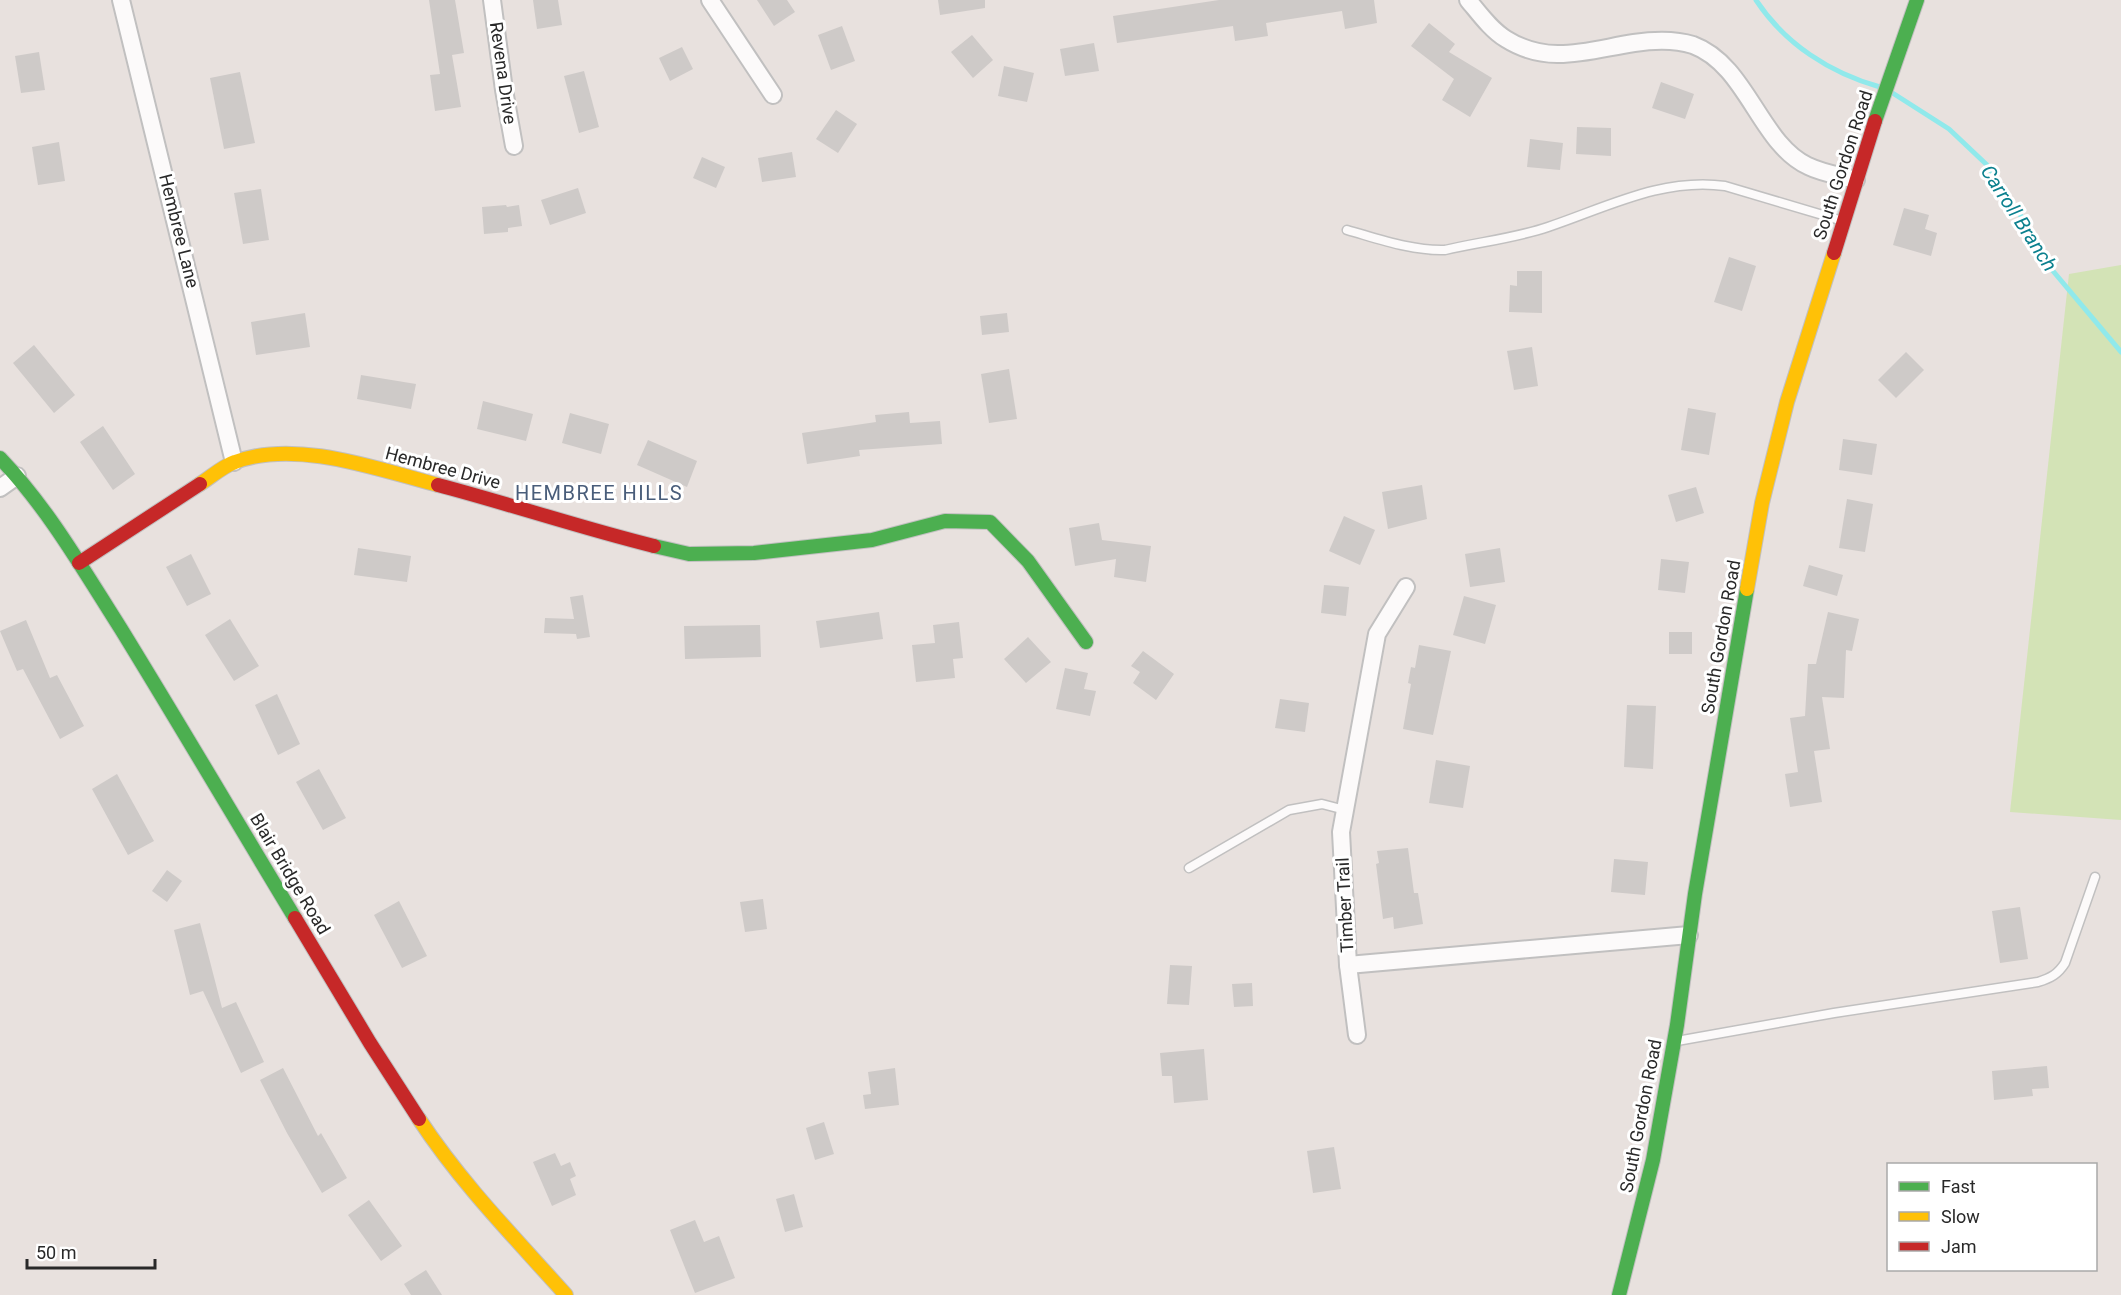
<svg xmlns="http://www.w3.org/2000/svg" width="2121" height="1295" font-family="Roboto,sans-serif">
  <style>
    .green { fill: #d3e3b6 }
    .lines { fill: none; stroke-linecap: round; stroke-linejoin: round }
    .stream { stroke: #90e9eb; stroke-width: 5 }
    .building { fill: #cecac8 }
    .lane-casing { stroke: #c1c0c0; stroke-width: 11 }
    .street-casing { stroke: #c1c0c0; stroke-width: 20 }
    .fast-casing { stroke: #c1c0c0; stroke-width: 16 }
    .slow-casing { stroke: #c1c0c0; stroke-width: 16 }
    .jam-casing { stroke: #c1c0c0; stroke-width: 16 }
    .lane { stroke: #fcfafa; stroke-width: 8 }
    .street { stroke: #fcfafa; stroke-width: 16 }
    .fast { stroke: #4caf50; stroke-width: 14 }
    .slow { stroke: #ffc107; stroke-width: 14 }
    .jam { stroke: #c62828; stroke-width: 14 }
    .labels { text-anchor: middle; stroke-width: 6; stroke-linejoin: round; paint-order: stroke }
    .street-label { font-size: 18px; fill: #292929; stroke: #fff }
    .water-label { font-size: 20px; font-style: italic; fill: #0b808e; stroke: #fff }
    .neighbourhood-label { font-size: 20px; letter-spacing: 1.5px; fill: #495d7a; stroke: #fff }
  </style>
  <rect width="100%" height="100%" fill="#e8e1de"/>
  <polygon class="green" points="2121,265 2121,820 2010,812 2069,274"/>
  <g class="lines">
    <g class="stream">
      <path d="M 1756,0 C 1785,44 1830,73 1880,87"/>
      <polyline points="1891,92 1949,129 1986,164 2029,228 2053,271 2121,352"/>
    </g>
  </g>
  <g class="building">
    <polygon points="429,0 455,0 464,53 452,55 461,107 435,111 430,75 440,74"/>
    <polygon points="533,0 558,0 562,25 537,29"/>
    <polygon points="757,0 787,0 795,12 774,26"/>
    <polygon points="938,0 985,0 985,8 940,15"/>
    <polygon points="1219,0 1374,0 1377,23 1345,29 1342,11 1266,23 1268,36 1235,41 1233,26 1117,43 1113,16"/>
    <polygon points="1429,23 1455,44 1449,52 1492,78 1470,117 1442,100 1454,79 1411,46"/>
    <polygon points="842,26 855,61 831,70 818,35"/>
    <polygon points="972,35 993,60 973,78 951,52"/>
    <polygon points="1094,43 1099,71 1065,76 1060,49"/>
    <polygon points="682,47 693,69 670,81 659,58"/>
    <polygon points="39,52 45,90 21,93 15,56"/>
    <polygon points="1004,66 1034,73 1027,102 998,96"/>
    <polygon points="584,71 599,127 579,133 564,76"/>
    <polygon points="240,72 255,143 224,149 210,78"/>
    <polygon points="1661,82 1694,94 1685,119 1652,108"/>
    <polygon points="836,110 857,124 838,153 816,139"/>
    <polygon points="1577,127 1611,128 1611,156 1576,154"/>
    <polygon points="1530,139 1563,143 1560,170 1527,167"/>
    <polygon points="59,142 65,181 38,185 32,147"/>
    <polygon points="792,152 796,177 762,182 758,158"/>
    <polygon points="702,157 725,167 716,188 693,178"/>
    <polygon points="578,188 586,213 550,225 541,200"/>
    <polygon points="261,189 269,240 243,244 234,193"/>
    <polygon points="506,205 507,207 519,205 522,226 508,228 508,232 484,234 482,207"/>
    <polygon points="1904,208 1929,215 1925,229 1937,233 1931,256 1893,245"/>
    <polygon points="1729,257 1756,266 1742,311 1714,302"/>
    <polygon points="1517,271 1542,271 1542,313 1509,312 1510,285 1517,286"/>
    <polygon points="305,313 310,347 256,355 251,322"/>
    <polygon points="1007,313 1009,332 982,335 980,316"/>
    <polygon points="34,345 75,395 54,413 13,363"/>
    <polygon points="1532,347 1538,386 1514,390 1507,351"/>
    <polygon points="1906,352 1924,370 1896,398 1878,380"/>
    <polygon points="1009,369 1017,419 989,423 981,374"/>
    <polygon points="361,375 416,384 411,409 357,399"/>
    <polygon points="483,401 533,414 526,441 477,429"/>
    <polygon points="1688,408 1716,413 1709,455 1681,450"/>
    <polygon points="909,412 910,423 940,421 942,444 859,450 860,456 807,464 802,433 876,422 875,415"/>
    <polygon points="570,413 609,424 601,454 562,443"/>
    <polygon points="103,426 135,474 113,490 80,442"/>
    <polygon points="1843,439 1877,444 1872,475 1839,470"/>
    <polygon points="648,440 697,461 687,487 637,465"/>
    <polygon points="1422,485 1427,519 1388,529 1382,492"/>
    <polygon points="1696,487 1704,513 1676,522 1668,495"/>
    <polygon points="1847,499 1873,504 1865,552 1839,548"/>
    <polygon points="1344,516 1375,530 1360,565 1329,551"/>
    <polygon points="1099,523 1102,540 1151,546 1146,582 1114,577 1116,559 1075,566 1069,528"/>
    <polygon points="358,548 411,556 407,582 354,575"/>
    <polygon points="1500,548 1505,582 1470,587 1465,554"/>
    <polygon points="191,554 211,594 187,606 166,567"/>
    <polygon points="1661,559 1689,562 1685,593 1658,590"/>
    <polygon points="1809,565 1843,575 1837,596 1803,586"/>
    <polygon points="1324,585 1349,587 1346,616 1321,613"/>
    <polygon points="583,595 590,637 577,639 576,634 544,633 545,618 574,619 570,597"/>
    <polygon points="1464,596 1496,605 1485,644 1453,635"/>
    <polygon points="879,612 883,639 820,648 816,621"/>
    <polygon points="1828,612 1859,619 1852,651 1846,650 1844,698 1822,697 1830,749 1814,751 1822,802 1790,807 1785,774 1798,772 1790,718 1805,716 1808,664 1816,664"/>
    <polygon points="230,619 259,666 234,681 205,635"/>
    <polygon points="26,620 50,678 57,675 84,726 60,739 23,669 17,671 0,631"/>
    <polygon points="959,622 963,658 953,659 955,678 916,682 912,645 935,643 933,625"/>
    <polygon points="760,625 761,657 685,659 684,626"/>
    <rect x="1669" y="632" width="23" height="22"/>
    <polygon points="1028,637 1051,662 1026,683 1004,659"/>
    <polygon points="1419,645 1451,651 1433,735 1403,729 1411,684 1408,683 1411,667 1415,668"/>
    <polygon points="1143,651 1174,674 1156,700 1133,683 1140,672 1131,666"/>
    <polygon points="1065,668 1088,673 1084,689 1096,691 1090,716 1056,709"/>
    <polygon points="277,694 300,744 278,755 255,705"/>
    <polygon points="1280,699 1309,703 1305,732 1275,728"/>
    <polygon points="1627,705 1656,706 1653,769 1624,767"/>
    <polygon points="1436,760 1470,766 1463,808 1429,803"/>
    <polygon points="319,769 346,818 323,830 296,782"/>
    <polygon points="117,774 154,841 128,855 92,789"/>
    <polygon points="1408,848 1414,893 1418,893 1423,924 1394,929 1393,917 1383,919 1376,864 1379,863 1377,851"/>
    <polygon points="1614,859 1648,862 1645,895 1611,892"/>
    <polygon points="167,870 182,881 167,902 152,891"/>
    <polygon points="763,899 767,929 745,932 740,902"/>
    <polygon points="399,901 427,956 402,968 374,915"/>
    <polygon points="2020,907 2028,959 2000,963 1992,911"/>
    <polygon points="200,923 222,1008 236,1002 264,1062 241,1073 203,991 190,995 174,930"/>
    <polygon points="1170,965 1192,966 1189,1005 1167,1004"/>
    <polygon points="1252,983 1253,1006 1234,1007 1232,984"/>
    <polygon points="1204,1049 1208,1100 1174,1103 1172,1076 1162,1076 1160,1053"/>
    <polygon points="2047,1066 2049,1088 2032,1089 2033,1096 1994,1100 1992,1071"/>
    <polygon points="283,1068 318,1136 321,1133 347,1178 322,1193 287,1133 260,1080"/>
    <polygon points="895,1068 899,1105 865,1109 863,1095 871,1094 868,1072"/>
    <polygon points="824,1122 834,1154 815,1160 806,1128"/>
    <polygon points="1334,1147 1341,1189 1313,1193 1307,1151"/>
    <polygon points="555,1153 561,1166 570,1162 576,1176 570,1179 576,1195 552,1206 533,1162"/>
    <polygon points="794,1194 803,1227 785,1232 776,1199"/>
    <polygon points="369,1200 402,1246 381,1261 348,1215"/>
    <polygon points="695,1220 704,1242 719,1236 735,1278 695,1293 670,1230"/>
    <polygon points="426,1270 442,1295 411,1295 404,1284"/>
  </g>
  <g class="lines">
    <defs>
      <g id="lane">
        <path d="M 1347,230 C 1379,239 1412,251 1445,250 C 1479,242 1516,238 1548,227 C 1605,208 1663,177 1725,186 L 1843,221"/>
        <polyline points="1189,868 1289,810 1322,804 1345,810"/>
        <path d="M 1677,1041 L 1834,1013 L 2038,982 C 2051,978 2058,974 2065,963 L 2095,877"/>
      </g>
      <g id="street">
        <polyline points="121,0 234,462"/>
        <polyline points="492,0 504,90 514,146"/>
        <polyline points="710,0 773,95"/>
        <path d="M 1468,0 C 1479,13 1491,30 1506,39 C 1549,66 1589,50 1634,43 C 1654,40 1674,39 1693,45 C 1747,65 1760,144 1808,166 C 1822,173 1841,176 1856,180"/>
        <polyline points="0,488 17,476"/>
        <polyline points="1348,965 1689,935"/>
        <polyline points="1357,1035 1348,965 1341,832 1377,634 1406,587"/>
      </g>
      <g id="fast">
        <polyline points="1875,121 1917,0"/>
        <path d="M 0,458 C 48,508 84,571 121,629 C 180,725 237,822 295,918"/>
        <polyline points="654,546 689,554 754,553 872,540 945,521 990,522 1028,561 1086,642"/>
        <polyline points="1619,1295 1653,1160 1677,1025 1695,894 1747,589"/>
      </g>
      <g id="slow">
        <path d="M 200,484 C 211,477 223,466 235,462 C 296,439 377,469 438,485"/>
        <polyline points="1747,589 1762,503 1787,402 1834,253"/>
        <path d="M 419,1119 C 461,1183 515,1238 566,1295"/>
      </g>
      <g id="jam">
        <polyline points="1834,253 1875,121"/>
        <path d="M 438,485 C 510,504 581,528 654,546"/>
        <polyline points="79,563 200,484"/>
        <polyline points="295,918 370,1043 419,1119"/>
      </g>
    </defs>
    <use href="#lane" class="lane-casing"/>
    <use href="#street" class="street-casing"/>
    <use href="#fast" class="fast-casing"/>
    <use href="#slow" class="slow-casing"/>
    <use href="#jam" class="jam-casing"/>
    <use href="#lane" class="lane"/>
    <use href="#street" class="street"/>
    <use href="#fast" class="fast"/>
    <use href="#slow" class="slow"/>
    <use href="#jam" class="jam"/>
  </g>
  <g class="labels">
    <g class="street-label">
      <text transform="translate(503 73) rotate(82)" y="6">Revena Drive</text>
      <text transform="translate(1843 165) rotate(-72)" y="6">South Gordon Road</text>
      <text transform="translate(179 231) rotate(76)" y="6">Hembree Lane</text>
      <text transform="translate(443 468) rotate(15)" y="6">Hembree Drive</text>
      <text transform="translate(1721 637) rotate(-80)" y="6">South Gordon Road</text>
      <text transform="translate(290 874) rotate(59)" y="6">Blair Bridge Road</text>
      <text transform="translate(1345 905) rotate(-93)" y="6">Timber Trail</text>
      <text transform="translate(1641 1116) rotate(-79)" y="6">South Gordon Road</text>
    </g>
    <g class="water-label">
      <text transform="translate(2019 218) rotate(57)" y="7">Carroll Branch</text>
    </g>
    <g class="neighbourhood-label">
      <text x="599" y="500">HEMBREE HILLS</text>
    </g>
  </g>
  <rect x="1887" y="1163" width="210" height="108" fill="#ffffff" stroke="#a9a9a9" stroke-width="1.5"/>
  <rect x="1899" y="1182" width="30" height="9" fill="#4caf50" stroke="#a9a9a9" stroke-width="1.5"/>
  <text x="1941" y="1193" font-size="18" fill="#292929">Fast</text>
  <rect x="1899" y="1212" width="30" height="9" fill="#ffc107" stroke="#a9a9a9" stroke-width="1.5"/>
  <text x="1941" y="1223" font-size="18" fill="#292929">Slow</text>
  <rect x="1899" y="1242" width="30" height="9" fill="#c62828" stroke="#a9a9a9" stroke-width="1.5"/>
  <text x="1941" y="1253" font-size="18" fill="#292929">Jam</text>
  <path d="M27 1259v9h128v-9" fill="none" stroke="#292929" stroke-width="3"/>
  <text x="36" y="1259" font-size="18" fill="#292929" stroke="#ffffff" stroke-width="4.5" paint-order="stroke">50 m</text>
</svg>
